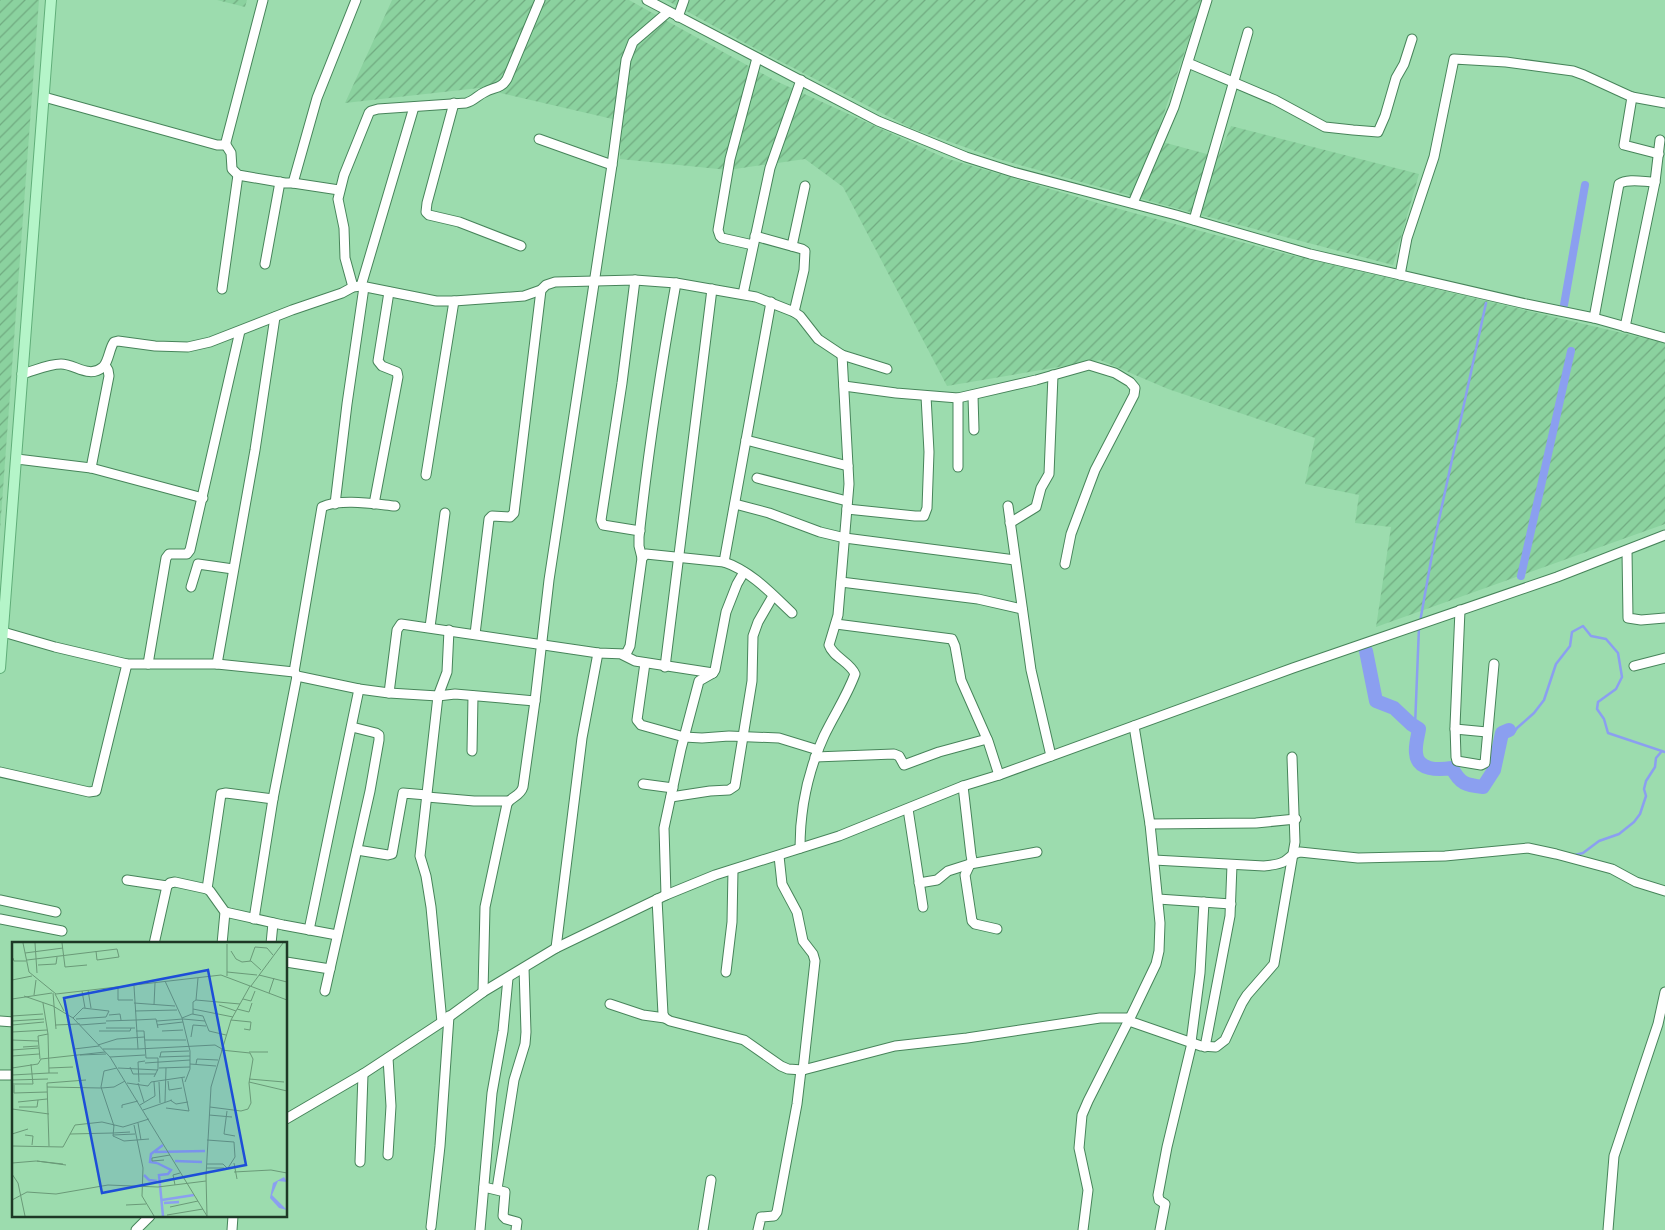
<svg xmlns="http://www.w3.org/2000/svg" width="1665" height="1230" font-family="'Exo 2',sans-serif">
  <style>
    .industrial { fill: url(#industrial-furrows) }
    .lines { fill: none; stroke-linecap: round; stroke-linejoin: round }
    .stream { stroke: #8b9ff0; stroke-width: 2.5 }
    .canal { stroke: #8b9ff0; stroke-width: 8 }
    .river { stroke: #8b9ff0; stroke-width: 14 }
    .minor-casing { stroke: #47845a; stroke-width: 11 }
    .major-casing { stroke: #60ae79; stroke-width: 12 }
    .minor { stroke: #fff; stroke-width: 9 }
    .major { stroke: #b5f5c9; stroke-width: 10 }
    .inset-river { fill: none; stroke: #8b9ff0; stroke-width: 2.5 }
    .inset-road { fill: none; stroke: #6a9a78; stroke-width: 1 }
    .view { fill: #1d4ed8; fill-opacity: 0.15; stroke: #1d4ed8; stroke-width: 2.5 }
    .inset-edge { fill: none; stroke: #1e3826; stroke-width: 2.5 }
  </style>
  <defs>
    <pattern id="industrial-furrows" width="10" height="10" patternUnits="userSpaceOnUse" patternTransform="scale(1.25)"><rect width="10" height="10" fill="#8bd29f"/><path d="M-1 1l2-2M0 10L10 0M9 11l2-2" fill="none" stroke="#71ab81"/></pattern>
  </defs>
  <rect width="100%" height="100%" fill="#9cdcae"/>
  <g class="industrial">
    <polygon points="0,0 39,0 0,530"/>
    <polygon points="217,0 247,0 245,7"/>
    <polygon points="392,0 629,0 776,81 945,158 1108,206 1286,254 1665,343 1665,524 1376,627 1391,527 1355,523 1359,495 1305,484 1315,438 1168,389 1100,360 947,386 843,187 805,159 728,170 620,159 621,121 479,88 345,103"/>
    <polygon points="666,0 1202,0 1155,140 1218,157 1231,126 1419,174 1393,265 1197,214 998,159 911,128 758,50"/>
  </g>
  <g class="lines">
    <g class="stream">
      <polyline points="1420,622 1435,538 1486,303"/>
      <polyline points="1415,726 1419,627"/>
      <polyline points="1509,730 1513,734 1517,728 1534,713 1544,700 1556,664 1570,646 1572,632 1583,626 1591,636 1606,639 1618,653 1622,677 1616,689 1598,702 1597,709 1604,719 1608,733 1665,752"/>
      <polyline points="1575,855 1583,853 1599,841 1619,834 1634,822 1640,814 1646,796 1644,789 1646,781 1655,767 1656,758 1662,751"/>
    </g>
    <g class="canal">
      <polyline points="1564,305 1585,185"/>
      <polyline points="1521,576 1571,351"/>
    </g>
    <path class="river" d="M 1366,651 L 1376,701 L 1394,708 L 1411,724 L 1419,729 C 1418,736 1415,745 1416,753 C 1417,771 1439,770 1452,768 C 1460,784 1466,785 1483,787 L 1494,770 L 1502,733 L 1509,730"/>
    <defs>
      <g id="minor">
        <polyline points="263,0 226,142 226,145 231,153 232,169 238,175 285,183 293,183 339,190"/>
        <polyline points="647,0 878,121 966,157 1013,172 1176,215 1310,254 1526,304 1594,318 1665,338"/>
        <polyline points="678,17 684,0"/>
        <polyline points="1188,63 1275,100 1325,127 1353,130 1378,132 1385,116 1396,78 1404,64 1412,39"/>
        <polyline points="44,97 217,145 226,145"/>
        <polyline points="1632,97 1665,103"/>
        <polyline points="454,103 427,203 426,212 429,215 459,222 521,246"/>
        <polyline points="539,139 612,165"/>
        <polyline points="293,183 317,98 356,0"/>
        <polyline points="1133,203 1174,107 1207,0"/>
        <polyline points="1194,220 1248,32"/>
        <polyline points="755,236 802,249 805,251 804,270 794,312"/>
        <polyline points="753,245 722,238 720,236 718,230 730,159 757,58"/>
        <polyline points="792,246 805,186"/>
        <polyline points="265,264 280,182"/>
        <polyline points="1400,275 1407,238 1434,157 1454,59 1506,62 1573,71 1584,75 1632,97 1624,145 1659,154"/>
        <polyline points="635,280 622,383 601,520 603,525 640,531"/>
        <polyline points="361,286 414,107"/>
        <path d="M 353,287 L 345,258 L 344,228 L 338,199 L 344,175 L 369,113 L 371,111 L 378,109 L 466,103 C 474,101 478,95 485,92 C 494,87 501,89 507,79 L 540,0"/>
        <polyline points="222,289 238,175"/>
        <polyline points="743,294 770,168 801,80"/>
        <path d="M 1594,318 L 1619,184 C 1628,178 1644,182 1655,182 L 1660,140"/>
        <polyline points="1625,327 1655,182"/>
        <path d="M 22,374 C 34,371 48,364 61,364 C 75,364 89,379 103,367 C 109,361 109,349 114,342 L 118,341 L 155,346 L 188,347 L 210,342 L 292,310 L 342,293 L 353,287 L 361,286 L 436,301 L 454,301 L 524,296 L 541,290 L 546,285 L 555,282 L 635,280 L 676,283 L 756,297 L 794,312 L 800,316 L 818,339 L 842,355 L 887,369"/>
        <polyline points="844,386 896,393 958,398 1036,380 1089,365 1115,373 1130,382 1135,388 1134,395 1095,470 1071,534 1065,564"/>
        <polyline points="973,396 974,430"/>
        <polyline points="746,440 848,466"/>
        <polyline points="17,459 91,468 203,498"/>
        <polyline points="958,467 958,398"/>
        <polyline points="91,468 109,376 108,370 105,365"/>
        <polyline points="426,475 454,301"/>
        <polyline points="757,478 847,501"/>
        <polyline points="335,504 347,404 364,287"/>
        <polyline points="374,504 398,377 397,372 382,366 378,361 389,292"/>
        <polyline points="735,504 769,513 820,532 845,538 1015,560"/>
        <polyline points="1008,506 1031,670 1051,756"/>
        <polyline points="847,509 915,516 924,516 927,508 929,452 926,396"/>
        <polyline points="1010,523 1036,507 1041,488 1049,474 1053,375"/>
        <polyline points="1627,551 1628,618 1641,620 1665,618"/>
        <path d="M 642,558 L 639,546 L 639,537 C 648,452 661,367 676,283"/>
        <polyline points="724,562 771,302"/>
        <polyline points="841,582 978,599 1022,609"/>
        <polyline points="191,587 198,564 233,569"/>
        <polyline points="1460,610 1455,726 1456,757 1457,761 1481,765 1485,763 1494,664"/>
        <polyline points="836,624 952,639 955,646 961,680 988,741 999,775"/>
        <polyline points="430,627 445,513"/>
        <polyline points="3,632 55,647 127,664 217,664 294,672 297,676 359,689 389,693 438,696 455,694 535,701 549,580 612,165 626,60 633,42 668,12"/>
        <polyline points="475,634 489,519 492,516 510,517 514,513 541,290"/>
        <polyline points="623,655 635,661 713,673"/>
        <polyline points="645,663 637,720 641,725 684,737 702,738 729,736 779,738 818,750"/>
        <polyline points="148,664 166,558 169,554 187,554 190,550 240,331"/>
        <polyline points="217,664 255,450 275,317"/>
        <polyline points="1634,666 1665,658"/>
        <polyline points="665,667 712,289"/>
        <path d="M 294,672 L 322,507 C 340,498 375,504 395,506"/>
        <path d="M 389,693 L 397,630 L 401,624 L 598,653 L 626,654 L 630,646 L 642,558 L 646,554 L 724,562 C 751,571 772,594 792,613"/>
        <polyline points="1455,729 1487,732"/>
        <polyline points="472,751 473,696"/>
        <polyline points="815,757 894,754 899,756 904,765 939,752 987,739"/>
        <polyline points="0,772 89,792 96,791 127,664"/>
        <polyline points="643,784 673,788"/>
        <polyline points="963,786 971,855 972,860 965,875 972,921 975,924 997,929"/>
        <polyline points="427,797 474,801 508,801"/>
        <polyline points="671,797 710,791 729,790 735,786 752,681 753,636 758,622 773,596"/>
        <polyline points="908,809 923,907"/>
        <polyline points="1150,824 1256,823 1296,819"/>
        <path d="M 800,848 C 800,808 807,773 824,736 C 834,715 847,696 855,674 C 850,662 833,657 829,645 L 838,615 L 849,484 L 842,355"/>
        <polyline points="357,850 388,855 392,854 403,793 427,795"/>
        <polyline points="779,856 782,884 797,912 803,941 813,954 815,961 803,1070"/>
        <path d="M 1154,860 L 1264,866 C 1271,865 1279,865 1285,861 C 1291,857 1293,853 1300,852 L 1358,858 L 1445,856 L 1528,848 L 1556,854 L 1612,869 L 1636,882 L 1665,891"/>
        <polyline points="127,880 167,886"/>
        <polyline points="919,883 937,880 948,871 970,864 1037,852"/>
        <polyline points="207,889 221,794 226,793 273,799"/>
        <polyline points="666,895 664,828 681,749 699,681 713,673 715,670 726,612 737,584 744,572"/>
        <polyline points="657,899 663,1014 665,1018 670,1021 744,1040 781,1066 788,1069 803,1070 895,1046 967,1038 1100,1018 1130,1018"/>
        <polyline points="1158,899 1231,904"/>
        <polyline points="0,900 56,912"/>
        <polyline points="225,912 283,925 337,935"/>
        <polyline points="0,919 62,931"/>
        <polyline points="254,919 273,799 297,676"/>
        <polyline points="309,930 359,689"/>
        <polyline points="154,944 167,886 170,883 175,882 207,889 210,891 225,912 222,944"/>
        <polyline points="271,944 273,923"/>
        <polyline points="556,948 582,738 598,653"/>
        <polyline points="286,962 330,969"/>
        <polyline points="726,972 732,922 733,870"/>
        <polyline points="325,991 370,791 379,740 379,735 376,733 352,727"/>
        <path d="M 483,992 L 485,907 L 507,804 C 511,796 520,797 523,787 L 535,701"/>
        <polyline points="610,1004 643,1015 665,1018"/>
        <polyline points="0,1021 14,1022"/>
        <polyline points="1129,1021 1201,1046 1216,1047 1225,1040 1242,1003 1247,995 1274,964 1295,842 1292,757"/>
        <polyline points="442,1022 431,907 426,876 420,856 438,696 447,672 449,630"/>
        <polyline points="1191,1042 1200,973 1204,902"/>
        <polyline points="1205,1047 1230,916 1232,865"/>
        <polyline points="0,1075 14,1075"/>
        <polyline points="286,1119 363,1074 442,1022 483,992 556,948 666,895 715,875 839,836 963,786 999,775 1293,668 1557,577 1665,535"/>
        <polyline points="388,1155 391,1106 388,1058"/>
        <polyline points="360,1162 363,1074"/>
        <polyline points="484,1187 505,1192 503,1216 506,1219 517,1222 516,1230"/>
        <polyline points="497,1189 514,1080 525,1044 526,1032 524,968"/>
        <polyline points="431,1227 440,1146 449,1016"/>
        <polyline points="136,1230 150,1216"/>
        <polyline points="232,1230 233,1216"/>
        <polyline points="480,1230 492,1093 503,1031 508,978"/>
        <polyline points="703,1230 711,1180"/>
        <polyline points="758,1230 761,1217 774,1216 777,1212 797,1104 801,1070"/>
        <polyline points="1083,1230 1088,1190 1079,1148 1082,1115 1088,1101 1132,1014 1156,964 1159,951 1160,923 1150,824 1134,726"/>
        <polyline points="1160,1230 1165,1204 1159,1200 1158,1195 1167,1147 1192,1043"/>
        <polyline points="1608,1230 1614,1156 1658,1024 1665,992"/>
      </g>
      <polyline id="major" points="0,668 51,0"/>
    </defs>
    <use href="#minor" class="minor-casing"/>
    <use href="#major" class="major-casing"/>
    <use href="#minor" class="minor"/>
    <use href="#major" class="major"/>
  </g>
  <g transform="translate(12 942)">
    <rect width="275" height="275" fill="#9cdcae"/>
    <path d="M 272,235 L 275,240 L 266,239 L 260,253 L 275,268 L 267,266 L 258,256 L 261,241 Z" fill="#8b9ff0"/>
    <path class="inset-river" d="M 143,210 L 193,209M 163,219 L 190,220M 145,221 L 159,228 L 156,232 L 147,233 L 151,274M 145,221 L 138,220 L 139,212 L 151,203M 132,233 L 137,238 L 145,239M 150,258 L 182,253M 152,261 L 167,260"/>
    <path class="inset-road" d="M 11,1 L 17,30 L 44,52 L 209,33 L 275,58M 23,1 L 25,31M 50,1 L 53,25 L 75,23M 215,2 L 215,34M 219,9 L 224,17 L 230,20 L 239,19 L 249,28M 13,11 L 51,6M 1,16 L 2,19 L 14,19M 15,18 L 105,7 L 107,15 L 85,18 L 84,9M 238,19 L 243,5 L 255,6 L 261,13M 26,23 L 44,22 L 45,15M 215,30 L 245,33M 247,33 L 275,40M 0,38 L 20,34M 153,39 L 170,76 L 178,109 L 178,127 L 173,140M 122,44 L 126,107 L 203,103 L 210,107M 239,44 L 271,1M 106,45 L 106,58 L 121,58M 76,48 L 79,66M 70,49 L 73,66M 41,51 L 44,87M 257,51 L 262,36M 43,52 L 52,69M 22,53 L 24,38M 12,54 L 41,64 L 61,76 L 98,115 L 195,274M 0,57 L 40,51M 231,57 L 239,59 L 243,49M 184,58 L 186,36M 31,61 L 36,92 L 37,131 L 46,131M 122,61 L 163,64M 142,63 L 143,41M 207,63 L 224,69M 181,67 L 221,75M 225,67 L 237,70 L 240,61M 123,69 L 165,68M 181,72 L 181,60 L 184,58 L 228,62M 97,73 L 108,72 L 109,78M 0,74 L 31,72M 61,76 L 71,66 L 97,69 L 94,75 L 64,77M 170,76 L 180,72 L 191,74 L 197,89 L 214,93M 171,77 L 193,79M 124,78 L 144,77 L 146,86M 219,78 L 239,80 L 238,88 L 232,87M 0,79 L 32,77M 94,79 L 124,78M 145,79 L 171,77M 0,83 L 32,80M 43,83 L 68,82M 68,83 L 94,81M 145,83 L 171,80M 94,86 L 123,86M 87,89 L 118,89 L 119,86M 124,89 L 132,89 L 134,116 L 146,116 L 146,127 L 142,135M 150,89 L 171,88M 0,90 L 35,88M 179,95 L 181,83 L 194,84M 0,98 L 26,99M 133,98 L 174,98M 86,103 L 105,97 L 132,95M 11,105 L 26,104M 62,107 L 87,104M 91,107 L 126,107M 0,108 L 27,106M 237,110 L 256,110M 68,113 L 94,112M 0,114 L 27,112M 98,115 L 133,113M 147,115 L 178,114M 148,115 L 149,110 L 177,109M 28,117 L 26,94 L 36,92M 133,121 L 178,118M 178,122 L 204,124M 184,122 L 185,117 L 206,118M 118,125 L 121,132 L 144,132M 0,126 L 26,122 L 29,117 L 93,110M 37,126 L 61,125M 106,126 L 146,128M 147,126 L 178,125M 0,133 L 37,131M 237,137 L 272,140M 0,138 L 36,137M 156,139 L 157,148 L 170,146M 127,140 L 126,120 L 133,119M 147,140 L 148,161M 237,140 L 275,149M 115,141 L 136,144 L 139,140 L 173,135M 126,141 L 132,160M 0,142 L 21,142 L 19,122M 2,143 L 2,151 L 35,150M 35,145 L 89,146M 89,146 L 102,145 L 113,139M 158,158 L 164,162 L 176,160M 6,160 L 35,157M 153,160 L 154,126M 128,163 L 143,154 L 142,140M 7,165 L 25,165 L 26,158M 198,165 L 229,169 L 236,167 L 239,161 L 237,141 L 241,117 L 238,111 L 209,108M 110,166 L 110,163 L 126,159M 154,166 L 177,169 L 170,136M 0,167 L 37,172M 131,168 L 160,158M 215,169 L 212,192 L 223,194M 197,173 L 220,175M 126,181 L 129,198M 102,183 L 101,194 L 112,199 L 137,197M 122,183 L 131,226 L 130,254 L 142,274M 102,184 L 89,145 L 92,129 L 105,126M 101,191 L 118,190M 0,192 L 16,187M 58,192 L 101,191M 13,193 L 21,194 L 20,203M 101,193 L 123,192M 195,198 L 222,200 L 223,215 L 216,226M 0,204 L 51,205 L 63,183 L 90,180 L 111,185 L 137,177M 37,204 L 35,141 L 74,138M 152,218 L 140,219 L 140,216 L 158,213M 25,219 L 54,223M 0,221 L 24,219 L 51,222M 222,221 L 225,237M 195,222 L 211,222 L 215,226M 194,226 L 212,226M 222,230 L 259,228 L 275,231M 0,232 L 6,241 L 13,274M 163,243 L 161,233 L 168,231M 0,258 L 15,250 L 44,252 L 96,243 L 146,245 L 194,239M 114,263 L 134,262M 158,265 L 186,259M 155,273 L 191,267M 195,274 L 194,234 L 199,145 L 219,78 L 238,44"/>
    <path class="view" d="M 196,28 L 234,223 L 90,251 L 52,56 Z"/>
    <rect width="275" height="275" class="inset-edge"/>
  </g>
</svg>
